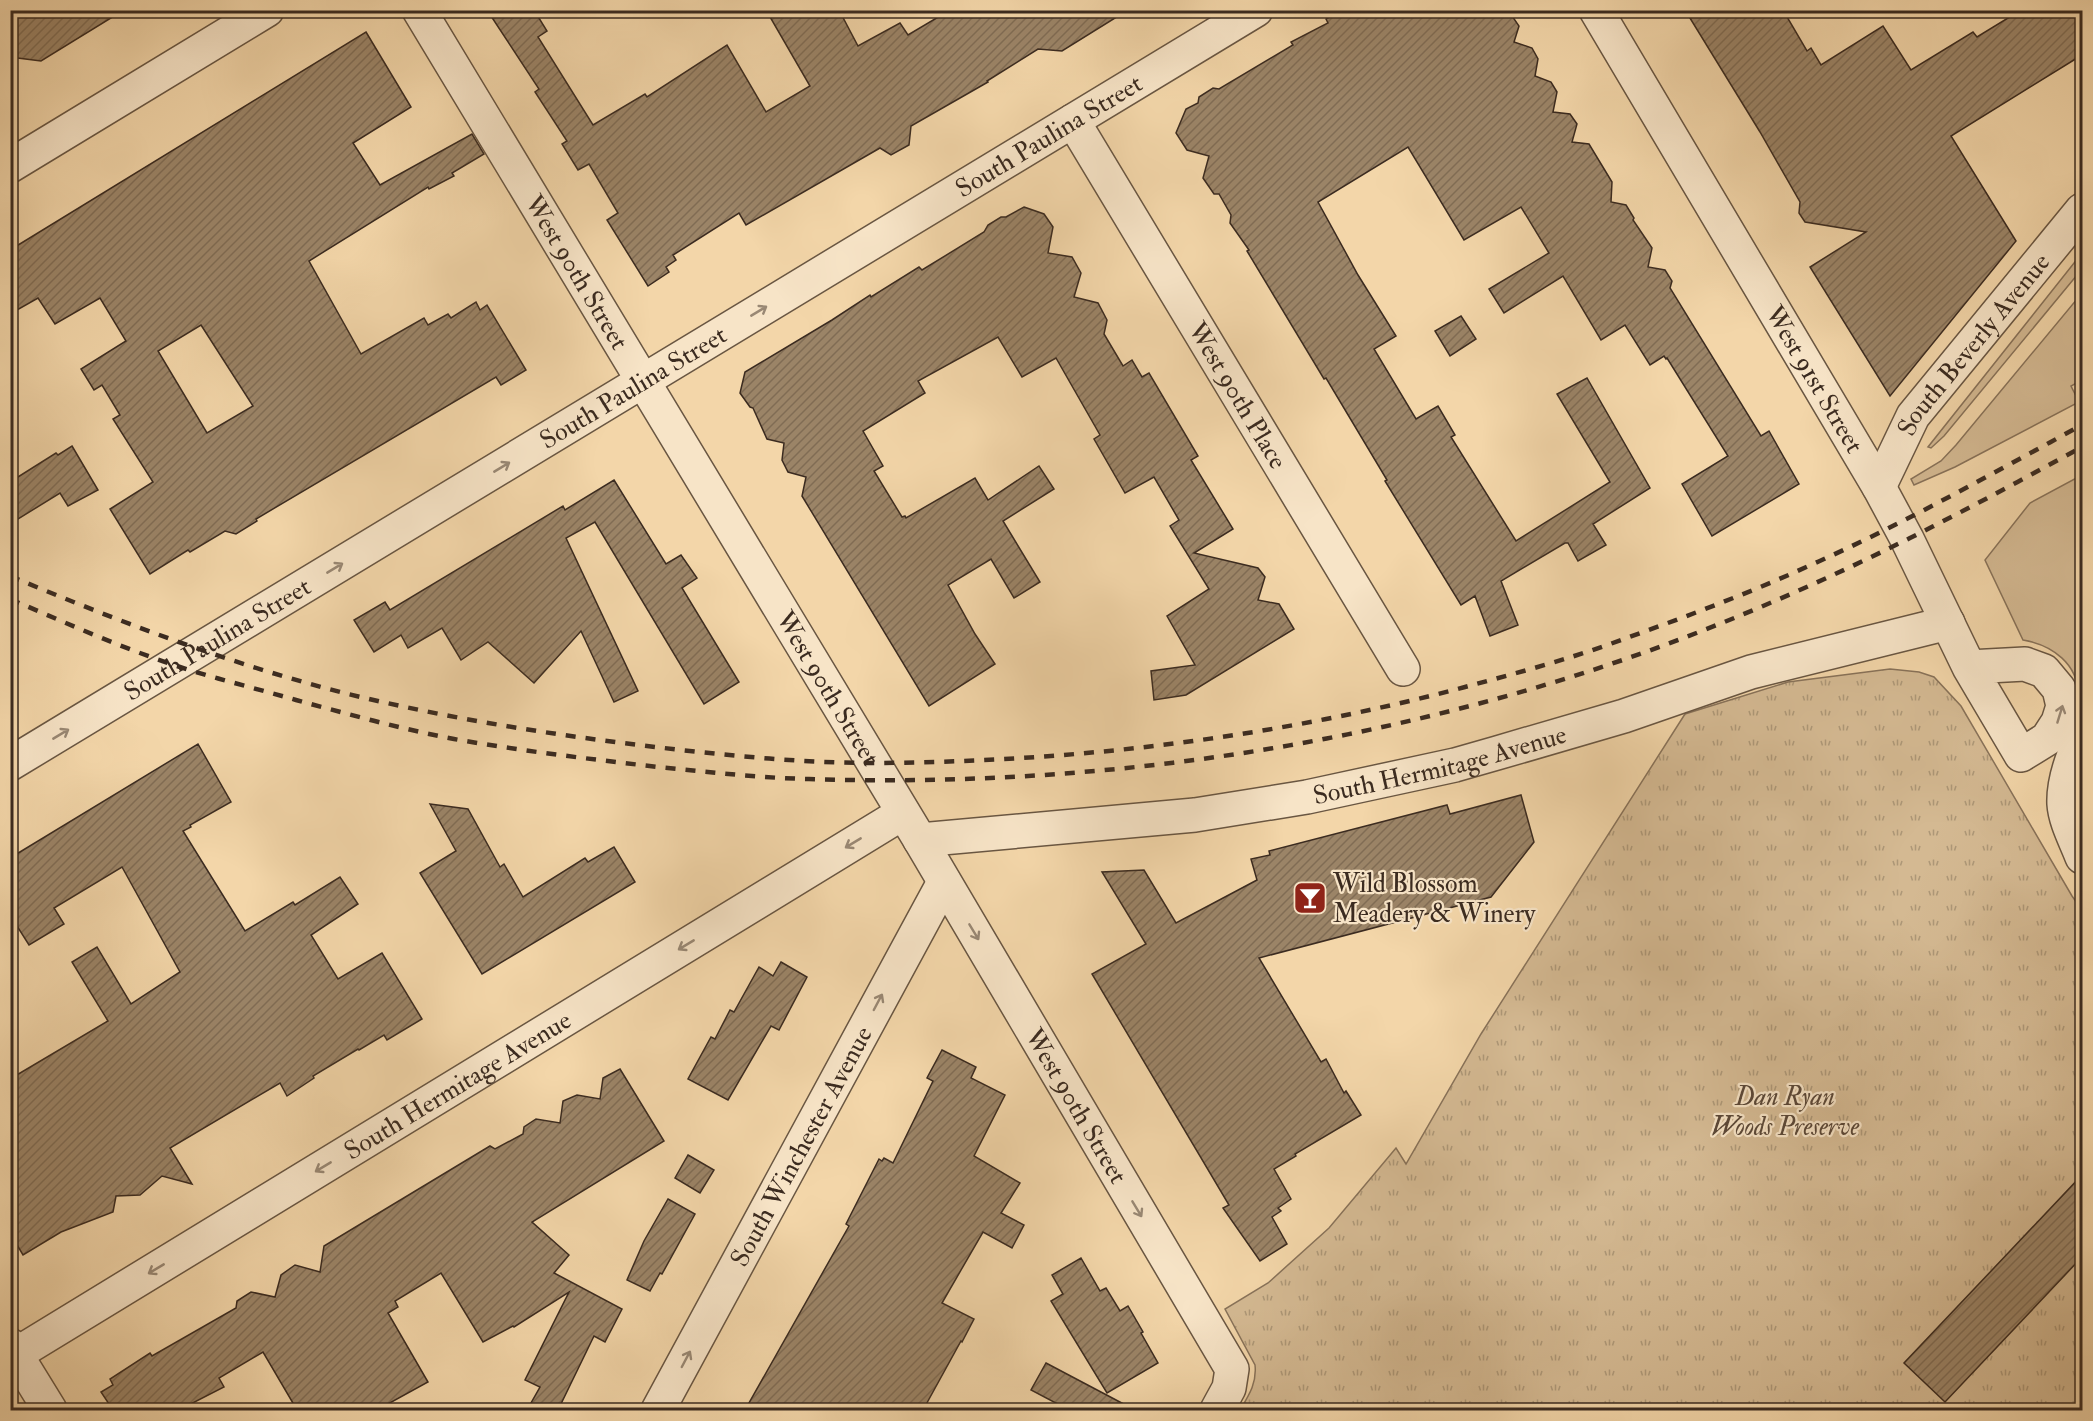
<svg xmlns="http://www.w3.org/2000/svg" width="2093" height="1421" font-family="'IM FELL Double Pica',serif">
  <style>
    .grass { fill: #d4b992; stroke: #887259; stroke-width: 1.5 }
    .park { fill: url(#park-tufts); stroke: #887259; stroke-width: 1.5 }
    .building { fill: url(#building-hatch); stroke: #3b2b20; stroke-width: 1.5; fill-rule: evenodd }
    .lines { fill: none; stroke-linecap: round; stroke-linejoin: round }
    .minor-casing { stroke: #695642; stroke-width: 36 }
    .minor { stroke: #f7e4c7; stroke-width: 33 }
    .rail { stroke: #3b2b20; stroke-width: 4.5; stroke-dasharray: 10 10; stroke-linecap: butt }
    .oneway { stroke: #998874 }
    .labels { text-anchor: middle; stroke-width: 4.5; stroke-linejoin: round; paint-order: stroke }
    .street-label { font-size: 26px; fill: #3b2b20; stroke: #f7e4c7 }
    .poi-label { font-size: 26px; fill: #3b2b20; stroke: #f7e4c7; text-anchor: start }
    .park-label { font-size: 26px; font-style: italic; fill: #5a4737; stroke: #f7e4c7 }
  </style>
  <defs>
    <pattern id="park-tufts" width="24" height="20" patternUnits="userSpaceOnUse" patternTransform="scale(1.5)"><rect width="24" height="20" fill="#d4b992"/><path d="M3 7l-1-3M5 7V3M7 7l1-3M15 17l-1-3M17 17v-4M19 17l1-3" fill="none" stroke="#ad9777"/></pattern>
    <pattern id="building-hatch" width="6" height="6" patternUnits="userSpaceOnUse" patternTransform="scale(1.5)"><rect width="6" height="6" fill="#9b8467"/><path d="M-1 1l2-2M0 6l6-6M5 7l2-2" fill="none" stroke="#806c54"/></pattern>
  </defs>
  <rect width="100%" height="100%" fill="#f3d6a9"/>
  <filter id="stains"><feTurbulence type="fractalNoise" baseFrequency=".00333" numOctaves="4"/><feColorMatrix values="0 0 0 0 .2 0 0 0 0 .09 0 0 0 0 .02 0 0 0 .5 -.17"/></filter>
  <radialGradient id="worn" r=".72"><stop offset=".6" stop-color="#630" stop-opacity="0"/><stop offset="1" stop-color="#630" stop-opacity=".3"/></radialGradient>
  <g class="grass">
    <polygon points="2082,253 2082,269 1944,436 1931,448 1928,447"/>
    <polygon points="2082,293 2082,380 2071,386 2079,402 1955,467 1914,485 1911,479 1941,461 1956,445"/>
    <path d="M 2082,475 L 2082,699 L 2074,720 L 2072,719 C 2074,712 2078,703 2078,696 C 2079,664 2052,645 2023,640 L 1985,560 L 2030,503 Z"/>
  </g>
  <path class="park" d="M 1890,669 L 1919,672 L 1934,677 L 1961,706 L 2072,896 L 2082,910 L 2082,1410 L 1240,1410 C 1249,1395 1257,1383 1255,1365 L 1225,1309 L 1268,1283 L 1329,1228 L 1396,1148 L 1406,1164 L 1481,1034 L 1685,714 L 1788,682 Z"/>
  <g class="building">
    <polygon points="10,10 124,10 41,61 10,57"/>
    <polygon points="487,10 534,10 547,31 538,37 593,125 645,94 647,97 727,45 766,112 810,86 766,10 839,10 858,46 900,23 908,35 950,10 1128,10 1062,51 1038,49 987,81 988,82 911,126 909,145 891,155 880,148 746,225 739,213 673,255 676,260 666,267 669,272 648,286 607,220 618,213 589,164 578,170 562,144 567,141 535,92 539,89"/>
    <polygon points="1341,10 1508,10 1519,26 1514,42 1532,48 1538,59 1535,76 1551,82 1557,92 1553,112 1570,114 1577,124 1572,142 1589,144 1612,182 1611,202 1626,205 1634,218 1633,220 1652,248 1648,267 1665,270 1672,281 1670,288 1761,436 1769,431 1799,484 1712,536 1682,484 1728,456 1667,358 1666,359 1664,356 1650,365 1625,325 1601,340 1563,276 1504,313 1489,289 1549,253 1521,207 1464,240 1408,147 1318,202 1358,275 1396,336 1374,349 1416,419 1438,406 1455,435 1451,437 1516,541 1610,482 1557,394 1587,378 1650,488 1593,524 1606,545 1578,561 1568,543 1565,543 1501,581 1518,625 1490,636 1475,596 1461,605 1385,481 1387,480 1326,378 1324,379 1247,251 1249,250 1230,223 1231,215 1219,194 1214,194 1203,178 1209,156 1187,150 1176,133 1186,109 1198,103 1199,97 1213,88 1219,89 1293,45 1291,42 1328,23 1326,19"/>
    <polygon points="1685,10 1783,10 1807,51 1811,48 1821,65 1883,26 1911,70 1973,32 1977,37 2021,10 2082,10 2082,55 1951,136 2016,241 1890,396 1810,267 1866,232 1805,222 1799,213 1800,202 1760,132"/>
    <path d="M 366,32 L 411,107 L 353,143 L 380,185 L 472,134 L 484,154 L 452,173 L 454,176 L 429,189 L 428,187 L 309,261 L 361,354 L 424,318 L 428,325 L 448,314 L 451,318 L 476,302 L 480,310 L 487,305 L 526,370 L 501,385 L 496,377 L 256,519 L 257,521 L 236,534 L 225,531 L 190,552 L 188,550 L 150,574 L 110,509 L 153,482 L 113,419 L 120,415 L 102,385 L 94,390 L 81,369 L 126,341 L 100,298 L 55,324 L 38,298 L 10,314 L 10,250 ZM 201,325 L 253,406 L 207,433 L 158,351 Z"/>
    <polygon points="1024,207 1044,214 1053,227 1048,253 1072,257 1081,273 1074,297 1098,303 1107,320 1104,334 1123,366 1132,360 1142,377 1149,373 1198,456 1191,460 1233,529 1194,553 1258,568 1265,577 1258,600 1279,604 1294,629 1186,695 1154,700 1151,671 1195,665 1167,616 1209,589 1170,526 1179,520 1154,477 1125,493 1094,439 1100,435 1056,358 1022,377 998,337 918,381 925,393 863,431 883,466 874,471 902,517 905,516 906,518 975,478 988,500 1039,466 1054,489 1003,521 1040,582 1014,598 991,559 948,585 975,634 995,664 929,706 802,496 806,477 788,472 782,460 784,443 767,439 753,408 750,407 740,393 745,372 832,320 870,295 871,297 919,267 922,270 984,232 988,225 1001,217 1006,217"/>
    <polygon points="1461,316 1476,339 1450,356 1435,331"/>
    <polygon points="72,446 98,490 68,506 60,493 10,524 10,482 56,453 58,455"/>
    <polygon points="614,480 666,564 681,555 697,578 682,588 739,682 704,704 595,522 566,538 638,691 614,702 581,631 534,683 488,642 461,660 442,628 408,648 401,635 374,652 354,620 385,602 390,610 563,506 565,510"/>
    <polygon points="198,744 231,802 190,825 191,827 183,831 245,931 293,902 295,905 340,877 358,904 311,935 338,979 382,953 422,1019 387,1040 384,1035 359,1050 358,1049 313,1076 314,1078 287,1096 280,1083 170,1148 192,1184 162,1176 140,1195 116,1196 113,1212 61,1232 23,1255 10,1233 10,1079 108,1021 72,962 97,947 131,1004 180,972 122,867 54,908 64,924 29,945 10,915 10,858"/>
    <polygon points="1521,795 1534,842 1491,897 1259,958 1321,1062 1326,1059 1344,1093 1346,1091 1361,1115 1295,1154 1296,1156 1274,1169 1291,1199 1278,1208 1281,1211 1272,1217 1287,1244 1260,1261 1223,1208 1229,1205 1092,974 1146,944 1102,872 1144,870 1176,923 1257,880 1251,859 1270,855 1269,851 1447,805 1450,814"/>
    <polygon points="430,804 468,809 500,867 504,864 523,897 585,858 588,862 614,847 635,882 482,974 420,873 456,851"/>
    <polygon points="781,962 807,977 779,1030 771,1026 728,1100 688,1079 711,1037 715,1039 730,1010 734,1012 759,967 773,976"/>
    <polygon points="942,1050 976,1067 971,1078 1005,1095 974,1156 1020,1183 1001,1213 1024,1225 1012,1248 983,1232 942,1303 974,1319 962,1342 961,1341 923,1410 745,1410 849,1226 846,1224 879,1159 882,1161 884,1158 893,1163 933,1081 927,1078"/>
    <polygon points="620,1069 664,1141 532,1222 569,1255 554,1273 622,1309 605,1342 594,1336 558,1410 527,1410 540,1387 525,1380 569,1292 514,1327 513,1326 483,1342 441,1273 395,1301 398,1307 388,1313 428,1382 377,1410 297,1410 263,1352 219,1378 224,1387 179,1410 113,1410 101,1392 113,1385 110,1379 150,1353 152,1356 236,1308 237,1301 251,1292 275,1297 281,1275 295,1265 320,1272 324,1246 490,1146 495,1149 523,1134 524,1127 536,1119 560,1123 563,1101 577,1095 600,1099 603,1078"/>
    <polygon points="688,1155 714,1170 700,1193 675,1178"/>
    <polygon points="2082,1175 2082,1257 1945,1402 1904,1363"/>
    <polygon points="668,1199 695,1214 662,1274 660,1273 650,1291 627,1280 644,1241"/>
    <polygon points="1081,1258 1100,1291 1106,1288 1120,1311 1128,1306 1143,1332 1141,1333 1158,1363 1107,1393 1051,1301 1063,1294 1052,1275"/>
    <polygon points="1046,1363 1135,1410 1069,1410 1031,1390"/>
  </g>
  <g class="lines">
    <defs>
      <g id="minor">
        <path id="s1" d="M 419,10 L 920,840 L 1232,1369 L 1229,1388 L 1217,1410"/>
        <path id="s2" d="M 1596,10 L 1879,487 L 1907,539 L 1969,667 L 2021,755 L 2047,739 L 2058,722 L 2063,706 L 2059,689 L 2044,671 L 2025,664 L 1969,667"/>
        <path id="s3" d="M 1073,121 L 1403,669"/>
        <polyline points="10,166 267,10"/>
        <path id="s4" d="M 1879,487 L 1913,416 L 2082,210"/>
        <path d="M 2082,736 C 2073,755 2063,782 2064,804 C 2065,821 2076,841 2082,857"/>
        <path id="s5" d="M 10,764 L 1256,10"/>
        <path id="s6" d="M 920,840 L 1195,815 L 1307,797 L 1455,765 L 1497,753 L 1624,716 L 1751,672 L 1948,623"/>
        <polyline points="10,1345 50,1410"/>
        <path id="s7" d="M 10,1358 L 903,813"/>
        <path id="s8" d="M 658,1410 L 944,882"/>
      </g>
    </defs>
    <use href="#minor" class="minor-casing"/>
    <use href="#minor" class="minor"/>
    <g class="rail">
      <path d="M 10,576 C 120,622 233,665 348,694 C 447,718 547,734 647,746 C 722,755 799,763 875,763 C 1073,762 1273,738 1465,687 C 1517,673 1570,659 1621,640 C 1685,617 1750,593 1813,564 C 1905,523 1993,473 2082,425"/>
      <path d="M 10,599 C 64,622 117,646 171,664 C 212,678 255,688 296,700 C 348,714 401,729 454,739 C 522,751 590,759 658,767 C 709,772 759,778 809,779 C 1059,787 1309,756 1548,684 C 1672,647 1794,596 1910,538 C 1968,509 2025,478 2082,447"/>
    </g>
  </g>
  <defs><path id="oneway-shaft" d="M-6 0H5M1.5-3L5.5 0L1.5 3" fill="none" stroke-width="1.6" stroke-linecap="round" stroke-linejoin="round" transform="scale(1.5)"/></defs>
  <g class="oneway">
    <use href="#oneway-shaft" transform="translate(759 311) rotate(-31)"/>
    <use href="#oneway-shaft" transform="translate(502 467) rotate(-31)"/>
    <use href="#oneway-shaft" transform="translate(335 568) rotate(-31)"/>
    <use href="#oneway-shaft" transform="translate(2060 714) rotate(-73)"/>
    <use href="#oneway-shaft" transform="translate(61 734) rotate(-31)"/>
    <use href="#oneway-shaft" transform="translate(853 843) rotate(149)"/>
    <use href="#oneway-shaft" transform="translate(974 932) rotate(59)"/>
    <use href="#oneway-shaft" transform="translate(686 945) rotate(149)"/>
    <use href="#oneway-shaft" transform="translate(878 1002) rotate(-62)"/>
    <use href="#oneway-shaft" transform="translate(323 1167) rotate(149)"/>
    <use href="#oneway-shaft" transform="translate(1137 1209) rotate(59)"/>
    <use href="#oneway-shaft" transform="translate(156 1269) rotate(149)"/>
    <use href="#oneway-shaft" transform="translate(686 1359) rotate(-62)"/>
  </g>
  <defs>
    <symbol id="bar-square" viewBox="-11 -11 22 22"><rect x="-9" y="-9" width="18" height="18" rx="4" fill="#8f2418" stroke="#f7e4c7"/><path d="M-6-5H6L.8 .8V4.5H3.5V6h-7V4.5H-.8V.8Z" fill="#fff"/></symbol>
  </defs>
  <g fill-rule="evenodd">
    <use href="#bar-square" x="1291" y="879" width="38" height="38"/>
  </g>
  <g class="labels">
    <g class="street-label">
      <text dy="9" stroke="none"><textPath href="#s5" startOffset="1214">South Paulina Street</textPath></text>
      <text dy="9" stroke="none"><textPath href="#s1" startOffset="306">West 90th Street</textPath></text>
      <text dy="9" stroke="none"><textPath href="#s4" startOffset="172">South Beverly Avenue</textPath></text>
      <text dy="9" stroke="none"><textPath href="#s2" startOffset="429">West 91st Street</textPath></text>
      <text dy="9" stroke="none"><textPath href="#s5" startOffset="728">South Paulina Street</textPath></text>
      <text dy="9" stroke="none"><textPath href="#s3" startOffset="320">West 90th Place</textPath></text>
      <text dy="9" stroke="none"><textPath href="#s5" startOffset="242">South Paulina Street</textPath></text>
      <text dy="9" stroke="none"><textPath href="#s1" startOffset="792">West 90th Street</textPath></text>
      <text dy="9" stroke="none"><textPath href="#s6" startOffset="526">South Hermitage Avenue</textPath></text>
      <text dy="9" stroke="none"><textPath href="#s7" startOffset="524">South Hermitage Avenue</textPath></text>
      <text dy="9" stroke="none"><textPath href="#s1" startOffset="1278">West 90th Street</textPath></text>
      <text dy="9" stroke="none"><textPath href="#s8" startOffset="300">South Winchester Avenue</textPath></text>
    </g>
    <g class="poi-label">
      <text x="1333" y="892">Wild Blossom<tspan x="1333" dy="30">Meadery &amp; Winery</tspan></text>
    </g>
    <g class="park-label">
      <text x="1785" y="1105">Dan Ryan<tspan x="1785" dy="30">Woods Preserve</tspan></text>
    </g>
  </g>
  <rect width="2093" height="1421" fill="none" stroke="#f3d6a9" stroke-width="36"/>
  <rect x="12" y="12" width="2069" height="1397" fill="none" stroke="#3b2b20" stroke-width="3"/>
  <rect x="18" y="18" width="2057" height="1385" fill="none" stroke="#3b2b20" stroke-width="1.5"/>
  <rect width="100%" height="100%" filter="url(#stains)"/>
  <rect width="100%" height="100%" fill="url(#worn)"/>
</svg>
